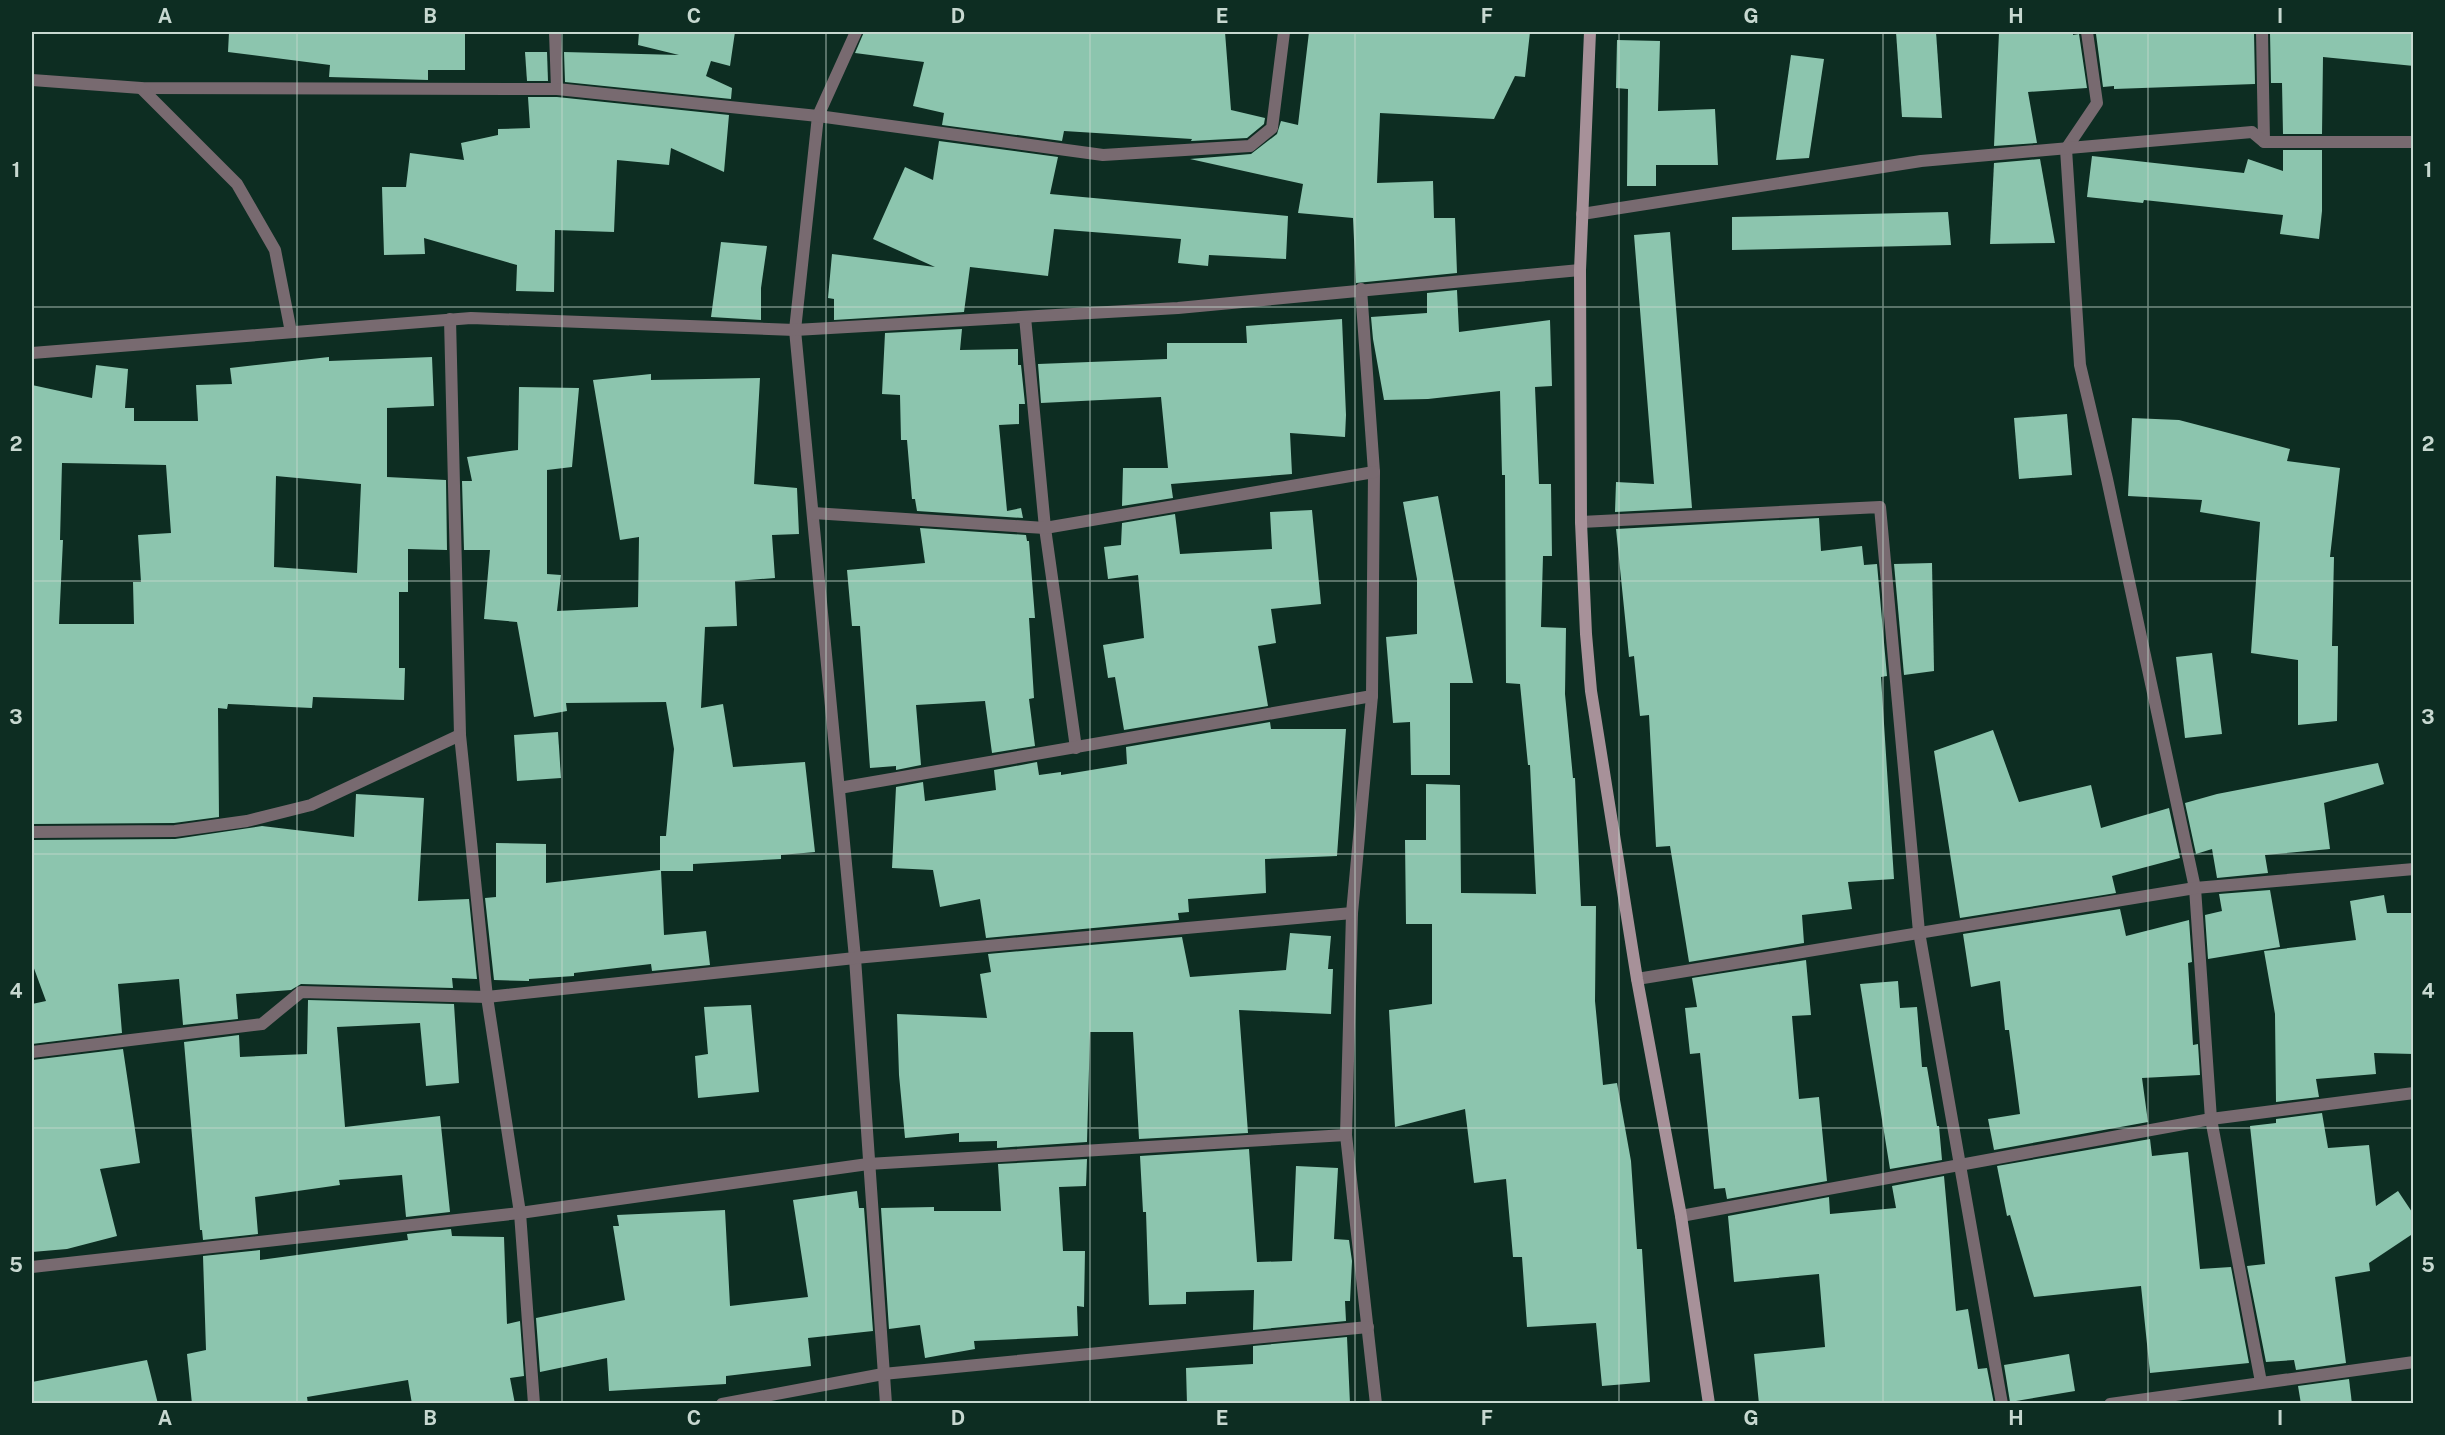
<svg xmlns="http://www.w3.org/2000/svg" width="2445" height="1435" font-family="'Public Sans',sans-serif">
  <style>
    .building { fill: #8cc5ae; fill-rule: evenodd }
    .lines { fill: none; stroke-linecap: round; stroke-linejoin: round }
    .street { stroke: #786a70; stroke-width: 12 }
    .secondary { stroke: #a79199; stroke-width: 12 }
    .grid { fill: none; stroke: #c7d8d0; stroke-width: 1.5; stroke-opacity: 0.55 }
    .neatline { fill: none; stroke: #c7d8d0; stroke-width: 2 }
    .grid-label { font-size: 20px; text-anchor: middle; font-weight: bold; fill: #c7d8d0 }
  </style>
  <rect width="100%" height="100%" fill="#0d2d22"/>
  <g class="building">
    <polygon points="229,32 465,32 465,70 428,70 428,80 329,77 330,65 228,52"/>
    <polygon points="639,32 735,32 730,66 711,61 706,76 732,88 731,99 565,82 564,52 679,55 638,45"/>
    <polygon points="864,32 1225,32 1231,110 1265,118 1264,124 1247,138 1191,141 1192,139 1064,131 1062,141 942,125 944,113 913,106 924,62 855,53"/>
    <polygon points="1309,32 1530,32 1525,77 1515,76 1494,119 1380,113 1377,183 1433,181 1434,218 1455,218 1457,273 1356,283 1353,218 1298,213 1303,184 1190,159 1251,154 1277,134 1281,121 1298,125"/>
    <polygon points="1896,32 1936,32 1942,118 1902,117"/>
    <polygon points="1999,32 2073,32 2073,35 2079,34 2087,88 2028,92 2037,143 1994,146"/>
    <polygon points="2164,32 2254,32 2255,84 2114,89 2114,86 2103,87 2096,34"/>
    <polygon points="2270,32 2414,32 2414,66 2323,57 2322,134 2283,134 2282,83 2271,83"/>
    <polygon points="1617,40 1660,41 1658,111 1715,109 1718,165 1656,165 1656,186 1627,186 1628,89 1616,88"/>
    <polygon points="525,52 547,52 548,81 527,81"/>
    <polygon points="1791,55 1824,59 1809,158 1776,160"/>
    <polygon points="528,97 557,97 729,115 724,172 671,148 669,165 617,160 614,232 555,230 554,292 516,291 517,265 424,238 425,254 384,255 382,187 406,187 410,153 464,160 461,143 498,135 498,129 530,128"/>
    <polygon points="939,141 1058,157 1050,194 1288,216 1286,259 1209,255 1208,266 1178,263 1181,239 1054,229 1048,276 970,267 964,312 834,320 834,299 828,298 832,254 935,267 873,239 905,167 933,180"/>
    <polygon points="2283,150 2322,150 2322,211 2319,239 2280,234 2283,215 2144,200 2143,203 2087,197 2092,156 2244,173 2248,159 2283,171"/>
    <polygon points="2040,159 2055,243 1990,244 1994,163"/>
    <polygon points="1948,212 1951,245 1732,250 1732,217"/>
    <polygon points="1670,232 1692,508 1615,512 1616,482 1654,484 1634,235"/>
    <polygon points="721,242 767,246 761,288 761,320 711,317"/>
    <polygon points="1457,290 1459,332 1550,320 1552,386 1535,387 1539,484 1551,484 1552,556 1543,556 1541,627 1566,628 1565,694 1573,778 1575,778 1581,906 1596,906 1595,1001 1603,1085 1617,1083 1631,1161 1637,1249 1642,1249 1650,1382 1602,1386 1596,1323 1527,1327 1522,1257 1513,1257 1506,1179 1474,1183 1465,1109 1395,1127 1389,1010 1432,1004 1432,924 1406,924 1405,840 1426,840 1426,784 1460,785 1461,893 1536,894 1530,765 1528,765 1520,684 1506,683 1505,475 1502,475 1500,391 1428,399 1384,400 1373,339 1371,317 1427,313 1427,293"/>
    <polygon points="1342,319 1346,415 1345,437 1290,433 1292,474 1171,484 1173,498 1122,506 1123,468 1168,468 1161,397 1041,403 1038,364 1167,359 1167,343 1247,343 1246,326"/>
    <polygon points="962,329 960,350 1018,349 1018,365 1021,365 1025,404 1019,404 1019,424 999,425 1007,511 1021,508 1023,518 917,511 915,499 912,499 907,440 901,440 900,395 882,394 885,333"/>
    <path d="M 329,357 L 329,361 L 432,357 L 434,406 L 387,408 L 387,477 L 446,480 L 447,550 L 408,549 L 408,592 L 399,592 L 399,668 L 405,668 L 404,700 L 313,697 L 312,708 L 228,704 L 227,709 L 218,708 L 219,817 L 174,823 L 32,824 L 32,385 L 92,398 L 96,365 L 128,369 L 125,408 L 134,408 L 134,421 L 198,421 L 196,385 L 232,384 L 230,368 ZM 62,463 L 166,465 L 171,533 L 138,535 L 141,582 L 133,582 L 134,624 L 59,624 L 63,540 L 60,540 ZM 276,476 L 361,484 L 357,573 L 274,567 Z"/>
    <polygon points="651,374 651,380 760,378 754,484 797,488 799,534 772,535 775,578 735,581 737,626 705,627 701,708 723,704 733,767 805,762 815,852 781,855 781,859 693,864 693,871 661,871 664,935 706,931 710,965 652,971 651,964 574,973 574,976 529,979 529,981 494,980 485,898 496,897 496,843 546,844 546,883 660,870 660,836 666,836 674,749 666,702 566,703 567,711 534,717 517,622 484,619 490,550 464,550 462,481 472,481 467,457 518,450 519,387 579,388 572,467 547,470 547,574 561,575 557,611 638,607 639,537 620,540 593,380"/>
    <polygon points="2067,414 2072,475 2019,479 2014,418"/>
    <polygon points="2132,418 2179,420 2290,449 2287,461 2340,468 2330,557 2334,557 2332,646 2338,646 2337,721 2298,725 2298,660 2251,653 2260,522 2200,512 2202,500 2128,496"/>
    <polygon points="1438,496 1473,683 1450,683 1450,775 1411,775 1410,722 1393,723 1386,637 1417,634 1417,579 1403,502"/>
    <polygon points="1312,510 1321,604 1271,609 1276,643 1258,646 1268,706 1124,730 1115,677 1108,678 1103,645 1144,638 1138,575 1108,579 1104,547 1121,545 1122,523 1175,514 1180,554 1272,549 1270,512"/>
    <polygon points="1819,518 1821,551 1862,546 1864,565 1877,564 1887,676 1881,677 1894,879 1848,882 1852,909 1802,915 1804,943 1689,962 1670,846 1656,847 1649,715 1640,716 1634,656 1629,657 1616,529"/>
    <polygon points="920,528 1026,535 1027,541 1029,541 1035,618 1029,618 1034,698 1029,699 1035,746 992,753 985,701 916,705 921,765 896,770 896,766 870,768 860,626 852,626 847,570 925,563"/>
    <polygon points="1932,563 1934,671 1904,675 1894,564"/>
    <polygon points="2212,653 2222,734 2185,738 2176,657"/>
    <polygon points="1270,722 1271,729 1346,729 1337,856 1265,859 1266,893 1188,899 1189,912 1178,913 1179,920 986,938 980,899 940,907 933,870 892,868 896,787 923,782 925,801 996,790 994,770 1037,762 1039,775 1061,772 1061,775 1127,764 1126,747"/>
    <polygon points="1993,730 2019,802 2091,785 2101,828 2169,808 2180,858 2112,876 2116,893 1960,918 1934,751"/>
    <polygon points="558,732 561,778 517,781 514,735"/>
    <polygon points="2378,763 2384,784 2324,803 2330,849 2265,855 2268,873 2217,878 2212,849 2196,854 2185,803 2217,794"/>
    <polygon points="356,794 424,798 418,901 469,899 477,979 452,978 453,988 301,984 291,990 236,994 238,1019 183,1025 179,979 118,984 122,1033 32,1044 32,1004 46,1001 32,963 32,840 175,839 262,826 354,837"/>
    <polygon points="2270,890 2280,947 2208,959 2205,915 2222,911 2219,894"/>
    <polygon points="2384,895 2387,913 2414,913 2414,1054 2374,1053 2376,1074 2316,1079 2319,1097 2276,1102 2275,1014 2264,951 2356,940 2350,901"/>
    <polygon points="2120,909 2126,936 2189,920 2192,962 2188,963 2193,1045 2198,1044 2200,1075 2142,1078 2148,1122 1994,1150 1988,1119 2020,1114 2009,1030 2005,1030 2000,981 1971,987 1963,934"/>
    <polygon points="1290,933 1331,936 1328,969 1333,969 1331,1014 1239,1010 1248,1133 1139,1139 1133,1032 1090,1032 1087,1142 997,1148 997,1141 959,1142 959,1133 905,1138 899,1075 897,1014 987,1018 980,974 991,972 988,954 1182,937 1190,977 1286,970"/>
    <polygon points="1806,960 1811,1015 1792,1016 1799,1099 1819,1097 1827,1181 1727,1199 1725,1188 1714,1189 1700,1053 1690,1054 1685,1008 1697,1007 1692,978"/>
    <polygon points="1898,981 1900,1008 1917,1007 1922,1067 1927,1067 1937,1126 1939,1126 1942,1160 1890,1169 1860,984"/>
    <polygon points="308,1000 454,1004 459,1083 426,1086 420,1023 337,1027 345,1127 440,1116 450,1212 406,1217 402,1175 339,1180 340,1185 255,1197 258,1234 203,1240 202,1230 200,1230 184,1042 239,1035 240,1057 307,1054"/>
    <polygon points="751,1005 759,1092 698,1098 695,1056 708,1054 704,1007"/>
    <polygon points="123,1049 140,1163 100,1169 117,1236 67,1249 32,1252 32,1060"/>
    <polygon points="2322,1113 2328,1148 2369,1145 2376,1206 2398,1191 2414,1215 2414,1233 2369,1263 2370,1271 2335,1277 2346,1363 2296,1370 2294,1360 2266,1362 2247,1266 2265,1264 2250,1126 2276,1123 2276,1119"/>
    <polygon points="2150,1139 2152,1156 2188,1152 2200,1269 2231,1267 2249,1363 2150,1373 2141,1286 2034,1297 2010,1215 2007,1216 1997,1166"/>
    <polygon points="1249,1149 1257,1262 1292,1261 1296,1166 1338,1168 1334,1239 1349,1240 1352,1261 1350,1301 1345,1301 1346,1321 1253,1330 1254,1290 1186,1292 1186,1304 1149,1305 1146,1212 1143,1212 1140,1156"/>
    <polygon points="1087,1159 1086,1186 1059,1187 1063,1251 1085,1251 1084,1307 1077,1306 1078,1336 974,1341 975,1349 925,1358 920,1325 889,1329 881,1208 934,1207 934,1211 1001,1211 998,1164"/>
    <polygon points="1944,1176 1956,1311 1968,1309 1978,1369 1987,1368 1994,1404 1759,1404 1754,1354 1825,1347 1819,1274 1734,1282 1728,1216 1829,1197 1830,1214 1896,1208 1892,1186"/>
    <polygon points="857,1191 859,1208 864,1208 873,1331 808,1338 811,1366 726,1376 726,1384 609,1391 607,1358 540,1372 536,1318 625,1300 613,1226 619,1226 617,1215 725,1210 730,1306 808,1297 793,1200"/>
    <polygon points="451,1229 452,1236 504,1237 507,1324 520,1321 524,1376 510,1378 515,1404 412,1404 408,1380 307,1397 308,1404 192,1404 187,1354 206,1350 203,1256 260,1250 260,1260 408,1240 407,1234"/>
    <polygon points="1347,1337 1350,1404 1187,1404 1186,1368 1253,1364 1253,1346"/>
    <polygon points="2069,1354 2075,1391 2010,1402 2004,1365"/>
    <polygon points="147,1360 158,1404 32,1404 32,1382"/>
    <polygon points="2349,1379 2352,1404 2301,1404 2298,1386"/>
  </g>
  <g class="lines">
    <g class="street">
      <polyline points="555,32 557,89"/>
      <polyline points="856,32 818,116 795,330 855,958 886,1404"/>
      <polyline points="2087,32 2097,103 2066,149 2080,365 2107,479 2195,888 2211,1119 2261,1382"/>
      <polyline points="2262,32 2264,142"/>
      <polyline points="32,80 141,88 557,89 818,116 1103,155 1250,146 1272,128 1284,32"/>
      <polyline points="141,88 237,184 275,250 291,332"/>
      <polyline points="1582,214 1921,161 2252,132 2264,142 2414,142"/>
      <polyline points="1361,289 1374,472 1372,696 1352,913 1346,1135 1376,1404"/>
      <polyline points="1025,317 1045,528 1076,748"/>
      <polyline points="450,319 460,735 487,997 520,1213 534,1404"/>
      <polyline points="32,353 471,318 795,330 1178,308 1580,270"/>
      <polyline points="813,513 1045,528 1374,472"/>
      <polyline points="1581,522 1880,507 1919,932 2002,1404"/>
      <polyline points="839,788 1372,696"/>
      <polyline points="32,832 175,831 247,821 311,805 460,735"/>
      <polyline points="1637,979 2195,888 2414,869"/>
      <polyline points="32,1052 262,1024 301,992 487,997 855,958 1352,913"/>
      <polyline points="1681,1216 2211,1119 2414,1093"/>
      <polyline points="32,1267 520,1213 868,1164 1346,1135"/>
      <polyline points="722,1404 883,1374 1368,1327"/>
      <polyline points="2110,1404 2414,1362"/>
    </g>
    <polyline class="secondary" points="1590,32 1580,270 1581,522 1586,634 1591,691 1637,979 1681,1216 1709,1404"/>
  </g>
  <path class="grid" d="M 297,32 L 297,1404M 562,32 L 562,1404M 826,32 L 826,1404M 1090,32 L 1090,1404M 1355,32 L 1355,1404M 1619,32 L 1619,1404M 1883,32 L 1883,1404M 2148,32 L 2148,1404M 32,307 L 2414,307M 32,581 L 2414,581M 32,854 L 2414,854M 32,1128 L 2414,1128"/>
  <rect width="2445" height="1435" fill="none" stroke="#0d2d22" stroke-width="66"/>
  <rect x="33" y="33" width="2379" height="1369" class="neatline"/>
  <g class="grid-label">
    <text x="165" y="23">A</text>
    <text x="430" y="23">B</text>
    <text x="694" y="23">C</text>
    <text x="958" y="23">D</text>
    <text x="1222" y="23">E</text>
    <text x="1487" y="23">F</text>
    <text x="1751" y="23">G</text>
    <text x="2016" y="23">H</text>
    <text x="2280" y="23">I</text>
    <text x="16" y="177">1</text>
    <text x="2428" y="177">1</text>
    <text x="16" y="451">2</text>
    <text x="2428" y="451">2</text>
    <text x="16" y="724">3</text>
    <text x="2428" y="724">3</text>
    <text x="16" y="998">4</text>
    <text x="2428" y="998">4</text>
    <text x="16" y="1272">5</text>
    <text x="2428" y="1272">5</text>
    <text x="165" y="1425">A</text>
    <text x="430" y="1425">B</text>
    <text x="694" y="1425">C</text>
    <text x="958" y="1425">D</text>
    <text x="1222" y="1425">E</text>
    <text x="1487" y="1425">F</text>
    <text x="1751" y="1425">G</text>
    <text x="2016" y="1425">H</text>
    <text x="2280" y="1425">I</text>
  </g>
</svg>
